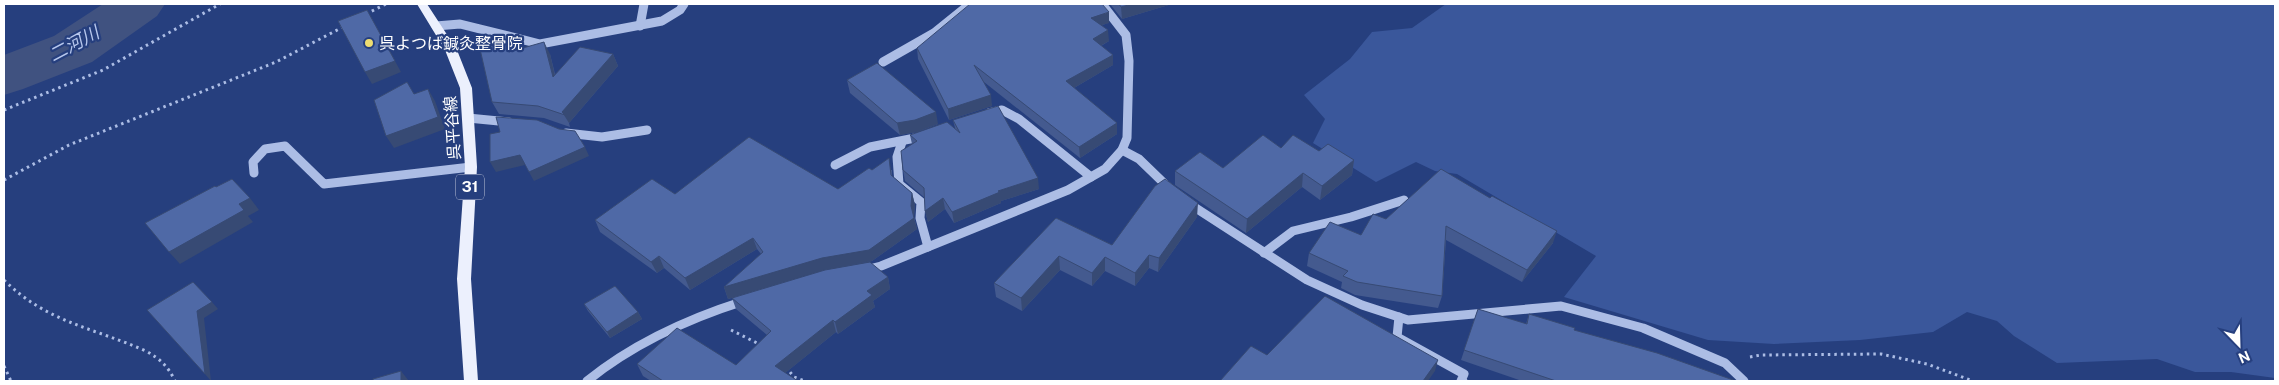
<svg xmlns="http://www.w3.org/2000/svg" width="2279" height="385" font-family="'Public Sans','Noto Sans JP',sans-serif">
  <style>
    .green { fill: #3a579b }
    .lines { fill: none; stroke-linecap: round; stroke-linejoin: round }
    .river { fill: #405280; fill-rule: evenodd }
    .path { stroke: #acbde5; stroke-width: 3; stroke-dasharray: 2.5 4; stroke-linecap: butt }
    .minor { stroke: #acbde5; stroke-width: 9 }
    .major { fill: #ecf0fd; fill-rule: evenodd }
    .wall { fill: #445a8f }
    .shaded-wall { fill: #374a74 }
    .building { fill: #4f69a6; stroke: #374a74 }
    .poi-dot { fill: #eedd71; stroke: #263f7e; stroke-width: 2 }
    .labels { text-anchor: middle; stroke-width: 4.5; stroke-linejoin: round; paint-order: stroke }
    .shield { fill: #263f7e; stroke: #bec5d8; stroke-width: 1 }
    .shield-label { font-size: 15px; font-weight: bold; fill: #fff }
    .poi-label { font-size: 16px; fill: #fff; stroke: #263f7e; text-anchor: start }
    .street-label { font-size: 16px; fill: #fff; stroke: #263f7e }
    .water-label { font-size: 18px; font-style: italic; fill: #b7c7ed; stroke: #263f7e }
  </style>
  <rect width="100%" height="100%" fill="#263f7e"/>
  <polygon class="green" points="1446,4 2275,4 2275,378 2231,372 2195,372 2157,359 2057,363 2014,336 1997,321 1967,312 1933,332 1860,340 1774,344 1708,340 1564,297 1596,256 1457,174 1435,171 1416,162 1376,182 1313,143 1325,119 1304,95 1350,59 1372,32 1412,28"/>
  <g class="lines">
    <polygon class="river" points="103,4 165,4 157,16 92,62 23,89 4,95 4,55 54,36"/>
    <g class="path">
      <polyline points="366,14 386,4"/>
      <polyline points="4,110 103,70 220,4"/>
      <polyline points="4,180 69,145 276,62 343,27"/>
      <path d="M 4,280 C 46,322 94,328 146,351 C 160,359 168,366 175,381"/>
      <polyline points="731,330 761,345"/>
      <polyline points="1750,357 1761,355 1881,354 1927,364 1973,381"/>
      <polyline points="4,366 11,381"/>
      <polyline points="786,367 794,377 805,381"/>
    </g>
    <g class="minor">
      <polyline points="436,26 460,24 540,44 662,21 680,10 684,4"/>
      <polyline points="640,26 644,4"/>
      <polyline points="883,62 934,33 970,4"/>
      <polyline points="989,113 1002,110 1019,119 1091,177"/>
      <polyline points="468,118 509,122"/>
      <polyline points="566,133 602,137 647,130"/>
      <polyline points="902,142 897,157 899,184 921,202 920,218 928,247"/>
      <polyline points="1122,150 1139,159 1170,189"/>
      <polyline points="835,165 870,147 920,137"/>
      <polyline points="254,173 253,162 265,149 285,146 324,184 471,167"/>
      <polyline points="1188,203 1307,280 1362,305 1408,320 1561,306 1643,328 1725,363 1744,381"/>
      <polyline points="1264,253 1293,231 1351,217 1404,200"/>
      <polyline points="865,270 881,266 1068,190 1105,169 1122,150 1127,138 1129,61 1126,35 1102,4"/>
      <polyline points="1399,317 1397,337 1464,374 1461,381 1463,381"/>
      <path d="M 587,381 C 634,343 687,319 744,301"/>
    </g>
    <polygon class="major" points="417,4 427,4 457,50 472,88 477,167 471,279 478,381 464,381 457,279 465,167 460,88 445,50"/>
  </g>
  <g class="wall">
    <polygon points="1110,4 1172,4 1122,19"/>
    <polygon points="1109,23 1102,25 1109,41 1101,46 1113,65 1074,88 1117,134 1080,158 984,82 992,106 949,120 918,59 917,48"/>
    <polygon points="506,42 511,52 550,54 555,74 613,54 618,66 569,123 570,127 544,118 499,114 492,102"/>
    <polygon points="847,80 938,124 917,132 900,135 850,93"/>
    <polygon points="953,120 1039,189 1001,201 1001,203 954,223 945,209 928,222 925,211 925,198 905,181 903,170 912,144 910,135 955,128"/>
    <polygon points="1281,148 1319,151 1354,160 1352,175 1320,200 1302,187 1246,233 1175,185 1175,171 1223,168"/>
    <polygon points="1441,169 1553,243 1522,282 1446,240 1442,296 1438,308 1355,295 1341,288 1342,282 1307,266 1309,253 1361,235 1386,219"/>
    <polygon points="872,170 892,170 892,176 912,193 915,205 914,216 917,229 872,261 825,270 888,277 890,289 873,301 875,307 838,334 836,332 785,373 798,381 651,381 643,376 637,364 736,365 767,335 736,309 732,298 728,299 724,287 761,254 757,249 690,290 664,268 657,273 600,232 595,220 675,194 838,189"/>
    <polygon points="1197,217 1158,272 1149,268 1135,286 1105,271 1092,286 1060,270 1022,311 996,297 994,283 1056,218 1112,245"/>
    <polygon points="584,304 638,312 642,319 610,338 588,311"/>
    <polygon points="1478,309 1526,324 1529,314 1574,330 1736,381 1522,381 1461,360"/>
  </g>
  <g class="shaded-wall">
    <polygon points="1132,4 1172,4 1122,19 1121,7"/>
    <polygon points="367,10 401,72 372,84 365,72"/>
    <polygon points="1109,12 1109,23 1091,28 1091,18"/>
    <polygon points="1108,30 1109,41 1093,50 1093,39"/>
    <polygon points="544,42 550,54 558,89 553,77"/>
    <polygon points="613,54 618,66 569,123 562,112"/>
    <polygon points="1113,55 1113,65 1067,92 1066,81"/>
    <polygon points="428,89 435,101 445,129 394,148 386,136"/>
    <polygon points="991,95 992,106 949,120 948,109"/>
    <polygon points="936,112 938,124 917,132 900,135 897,123"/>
    <polygon points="1117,123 1117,134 1080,158 1079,147"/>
    <polygon points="585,147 589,156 534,181 529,172"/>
    <polygon points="520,155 525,165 496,172 490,162"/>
    <polygon points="1354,160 1352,175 1320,200 1322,186"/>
    <polygon points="1303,173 1302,187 1246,233 1247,219"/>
    <polygon points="1038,178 1039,189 1001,201 1001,203 954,223 952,212 998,191"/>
    <polygon points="912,193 915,205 914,218 911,206"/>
    <polygon points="250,198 259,210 248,216 253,222 180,264 169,252 239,204"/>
    <polygon points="943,198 945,209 928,222 925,211"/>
    <polygon points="1198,203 1197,217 1158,272 1159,258"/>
    <polygon points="914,218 917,229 872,261 825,270 728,299 724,287"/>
    <polygon points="1557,231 1553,243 1522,282 1527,270"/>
    <polygon points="753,238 757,249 690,290 685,278"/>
    <polygon points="1149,255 1149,268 1135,286 1135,273"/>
    <polygon points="659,256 664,268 657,273 651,262"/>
    <polygon points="1059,256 1060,270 1022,311 1021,298"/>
    <polygon points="1105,257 1105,271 1092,286 1092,273"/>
    <polygon points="888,277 890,289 873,301 875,307 838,334 835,322 867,291"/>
    <polygon points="212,302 218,309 204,318 211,381 205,374 197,311"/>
    <polygon points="638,312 642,319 610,338 607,332"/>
    <polygon points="833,320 836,332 779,378 775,366"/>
    <polygon points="1438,360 1435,371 1428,381 1423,381"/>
    <polygon points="401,371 409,381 401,381"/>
  </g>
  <g class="building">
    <polygon points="970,4 1102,4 1109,12 1091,18 1108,30 1093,39 1113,55 1066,81 1117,123 1079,147 974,65 991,95 948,109 917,48"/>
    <polygon points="1119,4 1132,4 1121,7"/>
    <polygon points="367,10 395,61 365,72 338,21"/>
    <polygon points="506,42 509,52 544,42 553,77 580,47 613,54 562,112 565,115 538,106 492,102 480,49"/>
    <polygon points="877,63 936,112 915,120 897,123 847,80"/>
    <polygon points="407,82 414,94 428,89 438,117 386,136 374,100"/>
    <polygon points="998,106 1038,178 998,191 1000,192 952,212 943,198 925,211 924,188 903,170 901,151 917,141 910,135 947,122 960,133 953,120"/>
    <polygon points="496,117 537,120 559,129 575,131 585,147 529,172 520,155 490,162 490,134 500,132"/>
    <polygon points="1263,135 1281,148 1293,135 1319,151 1328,144 1354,160 1322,186 1303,173 1247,219 1175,171 1200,152 1223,168"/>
    <polygon points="749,137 838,189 869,168 872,170 889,158 891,175 912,193 911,206 914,218 869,250 822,258 724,287 763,252 753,238 685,278 659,256 651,262 595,220 652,179 675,194"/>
    <polygon points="1441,169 1490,198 1492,196 1557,231 1527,270 1446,226 1442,296 1357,282 1343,276 1348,271 1309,253 1330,222 1361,235 1373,214 1386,219"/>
    <polygon points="232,179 250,198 239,204 244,210 169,252 145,223 215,186 216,187"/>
    <polygon points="1165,179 1198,203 1159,258 1149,255 1135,273 1105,257 1092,273 1059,256 1021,298 994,283 1056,218 1112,245 1155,186"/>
    <polygon points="870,262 888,277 867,291 872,295 835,322 833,320 775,366 798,381 663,381 637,364 677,328 736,365 771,331 732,298 825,270"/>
    <polygon points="193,282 212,302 197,311 205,374 147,310"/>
    <polygon points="615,286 638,312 607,332 584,304"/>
    <polygon points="1325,296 1438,360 1423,381 1220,381 1251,346 1267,355"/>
    <polygon points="1478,309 1527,324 1529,314 1575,328 1574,330 1657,353 1736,381 1556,381 1464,350"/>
    <polygon points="401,371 401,381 373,381 373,379"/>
  </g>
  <circle class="poi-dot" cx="369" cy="43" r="5"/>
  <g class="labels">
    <rect class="shield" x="456" y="174.5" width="28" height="25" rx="4"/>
    <g class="shield-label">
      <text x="470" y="192">31</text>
    </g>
    <g class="poi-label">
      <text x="379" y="49">呉よつば鍼灸整骨院</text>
    </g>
    <g class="street-label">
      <text transform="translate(452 128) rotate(-94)" y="6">呉平谷線</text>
    </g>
    <g class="water-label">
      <text transform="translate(74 44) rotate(-28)" y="6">二河川</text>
    </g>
  </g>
  <rect width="2279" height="385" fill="none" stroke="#ffffff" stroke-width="10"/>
  <g transform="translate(2239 345) rotate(157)" stroke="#263f7e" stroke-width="4" paint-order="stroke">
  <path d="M0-4L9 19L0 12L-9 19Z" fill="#ffffff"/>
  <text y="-8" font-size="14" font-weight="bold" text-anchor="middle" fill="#ffffff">N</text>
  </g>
</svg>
